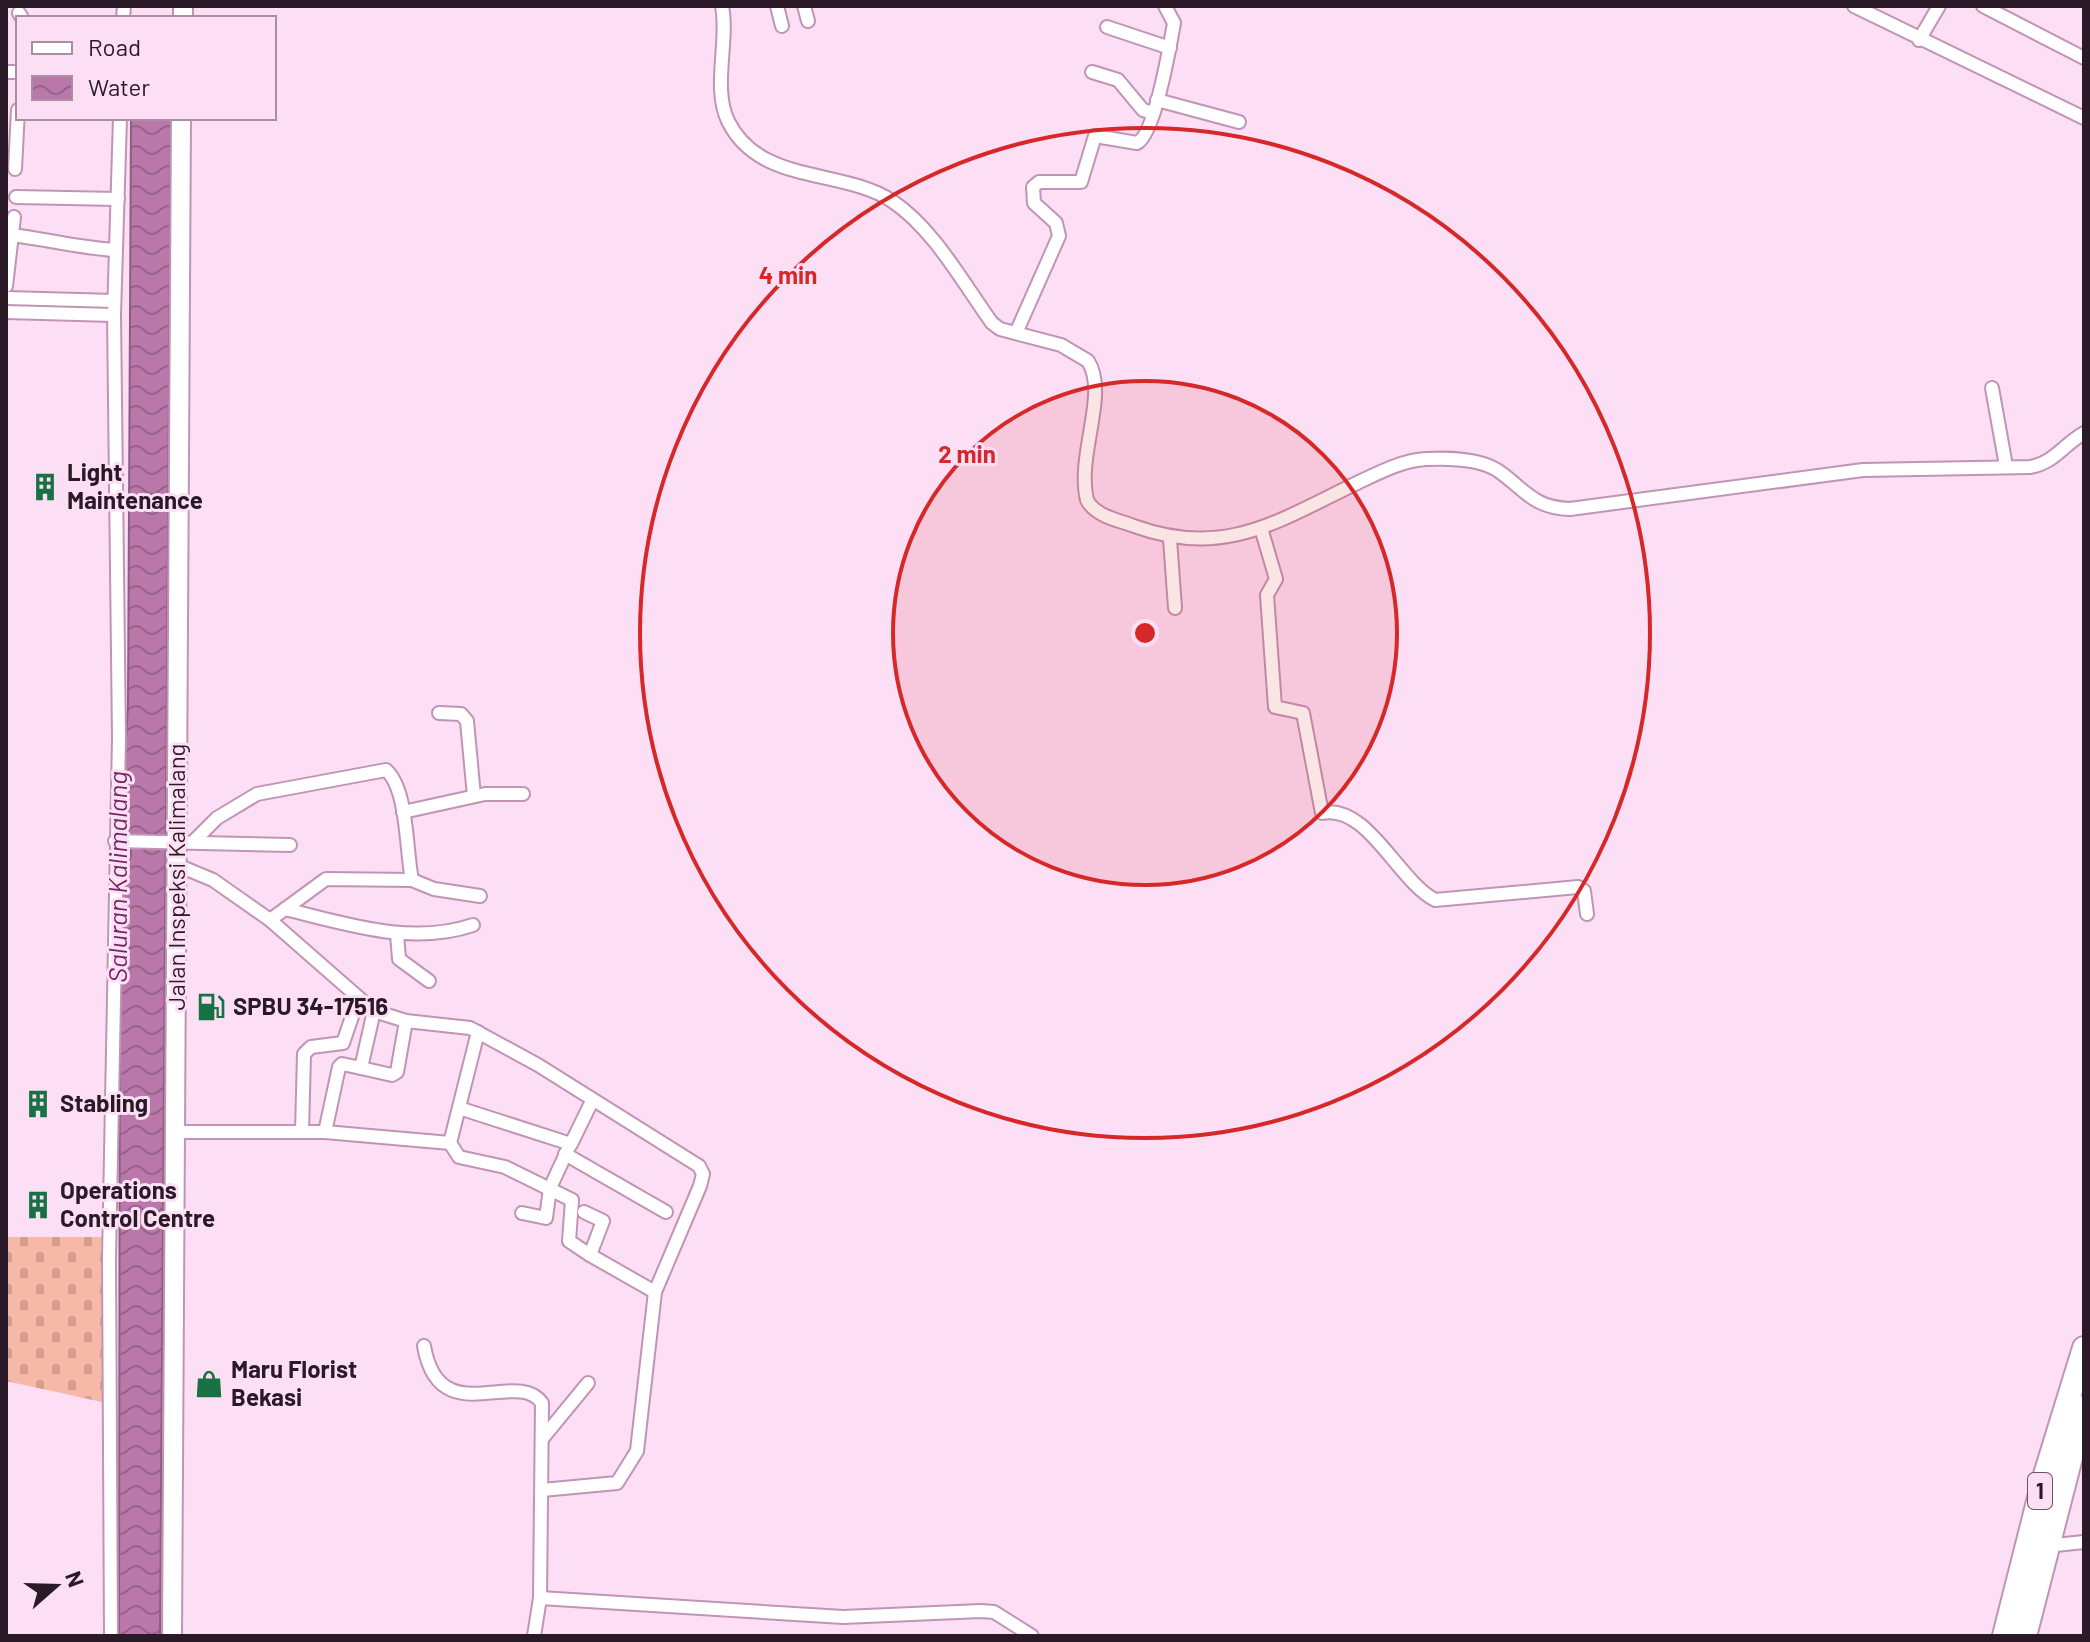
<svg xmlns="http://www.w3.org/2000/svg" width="2090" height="1642" font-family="Barlow,sans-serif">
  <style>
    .grass { fill: url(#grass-tufts) }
    .cemetery { fill: url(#cemetery-stones) }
    .water { fill: url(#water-waves); stroke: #8e5c82; stroke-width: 2 }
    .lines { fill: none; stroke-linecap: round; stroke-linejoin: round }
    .street-casing { stroke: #c194b5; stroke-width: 16 }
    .primary-casing { stroke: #c194b5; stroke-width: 22 }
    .highway-casing { stroke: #c194b5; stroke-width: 26 }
    .street { stroke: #fff; stroke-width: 12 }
    .primary { stroke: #fff; stroke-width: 18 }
    .highway { stroke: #fff; stroke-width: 22 }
    .ring { fill: none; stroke: #d62828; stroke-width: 4 }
    .labels { text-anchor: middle; stroke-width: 6; stroke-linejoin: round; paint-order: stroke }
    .shield { fill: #fcdff4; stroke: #695464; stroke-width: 2 }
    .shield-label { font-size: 22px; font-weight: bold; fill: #2a1926 }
    .poi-label { font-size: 24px; font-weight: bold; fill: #2a1926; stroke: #fcdff4; text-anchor: start }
    .street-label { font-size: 24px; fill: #2a1926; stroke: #fcdff4 }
    .water-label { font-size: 26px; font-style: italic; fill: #722563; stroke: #fcdff4 }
    .centre { fill: #d62828; stroke: #fcdff4; stroke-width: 4 }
    .ring-label { font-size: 24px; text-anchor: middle; font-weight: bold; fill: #d62828; stroke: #fcdff4; stroke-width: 6; stroke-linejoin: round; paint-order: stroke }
  </style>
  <defs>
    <pattern id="grass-tufts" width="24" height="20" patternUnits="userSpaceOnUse" patternTransform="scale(2)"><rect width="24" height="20" fill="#f6b8a7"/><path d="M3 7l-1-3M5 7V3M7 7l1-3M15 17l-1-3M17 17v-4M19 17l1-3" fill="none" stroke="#d39e90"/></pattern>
    <pattern id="cemetery-stones" width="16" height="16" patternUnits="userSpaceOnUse" patternTransform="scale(2)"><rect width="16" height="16" fill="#f6b8a7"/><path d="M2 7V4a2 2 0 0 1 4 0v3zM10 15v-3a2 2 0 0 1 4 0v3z" fill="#d39e90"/></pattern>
    <pattern id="water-waves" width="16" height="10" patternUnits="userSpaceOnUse" patternTransform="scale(2)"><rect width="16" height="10" fill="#b978a9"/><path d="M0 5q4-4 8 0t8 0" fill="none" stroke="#976289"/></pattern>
  </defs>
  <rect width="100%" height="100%" fill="#fcdff4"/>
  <polygon class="grass" points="171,118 181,118 172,1636 160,1636"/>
  <polygon class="cemetery" points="6,1237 102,1237 102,1402 6,1381"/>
  <polygon class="water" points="131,118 171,118 160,1636 119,1636 120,893 131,855 130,838 121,820 128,705"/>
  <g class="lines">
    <defs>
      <g id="street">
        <path d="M 722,6 C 729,42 712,87 728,121 C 759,185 842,168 892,201 C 934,229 963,283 992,323 L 1000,329 L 1061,345 L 1088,361 C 1109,394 1076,455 1087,500 C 1095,516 1118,520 1134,526 C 1224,559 1278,521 1357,483 C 1378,473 1403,460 1426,459 C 1448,458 1478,458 1497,470 C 1524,488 1532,508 1570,509 L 1863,470 L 2030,467 C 2054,463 2063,445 2084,433"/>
        <polyline points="777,6 782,26"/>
        <polyline points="804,6 808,21"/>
        <polyline points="1854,6 2084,118"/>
        <polyline points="1983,6 2084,58"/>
        <polyline points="19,13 22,18"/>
        <polyline points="123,18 124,6"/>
        <polyline points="1107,27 1170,48"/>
        <polyline points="1919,40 1939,6"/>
        <polyline points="6,72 18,72"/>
        <polyline points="1092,72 1118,80 1143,110 1153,113"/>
        <polyline points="1157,100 1239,122"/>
        <polyline points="15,169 18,110"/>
        <polyline points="16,197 118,199"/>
        <path d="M 11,235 C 46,239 79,248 115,250"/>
        <polyline points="6,286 14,217"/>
        <polyline points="6,298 114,301"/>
        <polyline points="6,312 114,315"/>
        <path d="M 1016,333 L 1059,236 L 1056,223 L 1034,203 L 1033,187 L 1039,182 L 1081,182 L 1095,136 L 1137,143 C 1155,134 1170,45 1174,23 L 1165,6"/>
        <polyline points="1992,388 2006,466"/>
        <path d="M 1261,528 L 1276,579 L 1267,595 L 1275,707 L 1303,713 L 1322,813 C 1367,803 1398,881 1435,900 L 1578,887 L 1584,891 L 1587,914"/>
        <polyline points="1170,539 1175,608"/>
        <polyline points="439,713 461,714 467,721 474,796"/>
        <polyline points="403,812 485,794 523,794"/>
        <polyline points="115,841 290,845"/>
        <path d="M 194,841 L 217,818 L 257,794 L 386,770 C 408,789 406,852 412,880"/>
        <polyline points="177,865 213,880 270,920 374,1011 406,1021 470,1028 538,1065 699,1166 703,1174 700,1186 655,1292 637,1451 617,1483 542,1490"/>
        <path d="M 285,909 C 347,924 411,946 473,925"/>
        <polyline points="270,920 326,879 412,880 434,889 480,896"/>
        <polyline points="397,934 399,959 429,981"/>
        <polyline points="361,1068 392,1075 397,1072 406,1021"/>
        <polyline points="459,1108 571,1144 592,1101"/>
        <polyline points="175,1132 325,1132 450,1143 478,1032"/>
        <polyline points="302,1132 304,1054 311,1047 343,1043 358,999"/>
        <polyline points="325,1132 339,1067 342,1064 361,1068 374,1011"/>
        <polyline points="450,1143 459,1157 505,1167 572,1200 569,1241 590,1255 603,1221 584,1212"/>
        <polyline points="565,1154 666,1212"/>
        <polyline points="522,1213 546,1218 550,1188 569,1147"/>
        <polyline points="590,1255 655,1292"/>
        <path d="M 424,1346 C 439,1433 517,1367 542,1403 L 540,1598 L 534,1636"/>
        <polyline points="542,1439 588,1383"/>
        <polyline points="2046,1546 2084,1542"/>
        <polyline points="540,1598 843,1617 981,1611 994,1612 1032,1636"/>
        <polyline points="111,1636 109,1259 119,738 114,315 120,118"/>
      </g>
      <g id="primary">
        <polyline points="183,18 183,6"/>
        <polyline points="172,1636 181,118"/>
      </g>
      <g id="highway">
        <polyline points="2004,1636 2044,1478 2084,1348"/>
        <polyline points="2025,1636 2084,1407"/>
      </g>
    </defs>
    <use href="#street" class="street-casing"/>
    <use href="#primary" class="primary-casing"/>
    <use href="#highway" class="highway-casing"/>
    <use href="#street" class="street"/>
    <use href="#primary" class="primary"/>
    <use href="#highway" class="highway"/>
  </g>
  <circle cx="1145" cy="633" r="252" fill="#d62828" fill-opacity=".12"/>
  <g class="ring">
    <circle cx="1145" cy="633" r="252"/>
    <circle cx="1145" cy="633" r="505"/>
  </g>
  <defs>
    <symbol id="building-bare" viewBox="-9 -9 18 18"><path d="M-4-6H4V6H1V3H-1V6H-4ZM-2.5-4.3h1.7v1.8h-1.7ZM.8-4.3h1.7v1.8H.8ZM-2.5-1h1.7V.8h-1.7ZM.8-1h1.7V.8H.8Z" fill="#177145" stroke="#fcdff4" stroke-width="2.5" paint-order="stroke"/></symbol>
    <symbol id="fuel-bare" viewBox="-9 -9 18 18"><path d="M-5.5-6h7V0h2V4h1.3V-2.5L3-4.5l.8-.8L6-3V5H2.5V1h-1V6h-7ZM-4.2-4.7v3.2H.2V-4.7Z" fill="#177145" stroke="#fcdff4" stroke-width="2.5" paint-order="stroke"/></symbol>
    <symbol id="shop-bare" viewBox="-9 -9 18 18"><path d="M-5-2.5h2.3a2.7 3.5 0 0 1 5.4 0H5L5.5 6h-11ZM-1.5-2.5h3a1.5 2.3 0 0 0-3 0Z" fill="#177145" stroke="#fcdff4" stroke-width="2.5" paint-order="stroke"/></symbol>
  </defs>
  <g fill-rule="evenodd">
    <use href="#building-bare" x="25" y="467" width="40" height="40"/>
    <use href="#fuel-bare" x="191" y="987" width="40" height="40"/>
    <use href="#building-bare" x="18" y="1084" width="40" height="40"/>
    <use href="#building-bare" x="18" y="1185" width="40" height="40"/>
    <use href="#shop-bare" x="189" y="1364" width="40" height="40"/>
  </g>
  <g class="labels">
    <rect class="shield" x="2028" y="1473" width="24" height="36" rx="6"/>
    <g class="shield-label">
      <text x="2040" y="1499">1</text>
    </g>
    <g class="poi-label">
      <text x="67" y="481">Light<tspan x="67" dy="28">Maintenance</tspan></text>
      <text x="233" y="1015">SPBU 34-17516</text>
      <text x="60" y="1112">Stabling</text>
      <text x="60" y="1199">Operations<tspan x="60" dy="28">Control Centre</tspan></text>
      <text x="231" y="1378">Maru Florist<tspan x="231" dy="28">Bekasi</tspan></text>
    </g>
    <g class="street-label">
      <text transform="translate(177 877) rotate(-90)" y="8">Jalan Inspeksi Kalimalang</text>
    </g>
    <g class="water-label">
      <text transform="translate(118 877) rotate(-90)" y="9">Saluran Kalimalang</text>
    </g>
  </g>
  <circle cx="1145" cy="633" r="12" class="centre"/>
  <g class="ring-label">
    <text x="788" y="284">4 min</text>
    <text x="967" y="463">2 min</text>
  </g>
  <rect width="2090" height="1642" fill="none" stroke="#2a1926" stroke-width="16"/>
  <rect x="16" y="16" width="260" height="104" fill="#fcdff4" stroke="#a890a2" stroke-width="2"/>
  <rect x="32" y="42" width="40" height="12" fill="#ffffff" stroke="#a890a2" stroke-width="2"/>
  <text x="88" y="56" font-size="24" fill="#2a1926">Road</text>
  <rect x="32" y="76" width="40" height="24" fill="url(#water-waves)" stroke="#a890a2" stroke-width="2"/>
  <text x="88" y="96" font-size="24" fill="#2a1926">Water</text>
  <g transform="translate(56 1586) rotate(70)" stroke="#fcdff4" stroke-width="6" paint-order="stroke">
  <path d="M0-6L14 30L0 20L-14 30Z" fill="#2a1926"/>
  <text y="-12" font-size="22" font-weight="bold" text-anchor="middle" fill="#2a1926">N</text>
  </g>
</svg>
